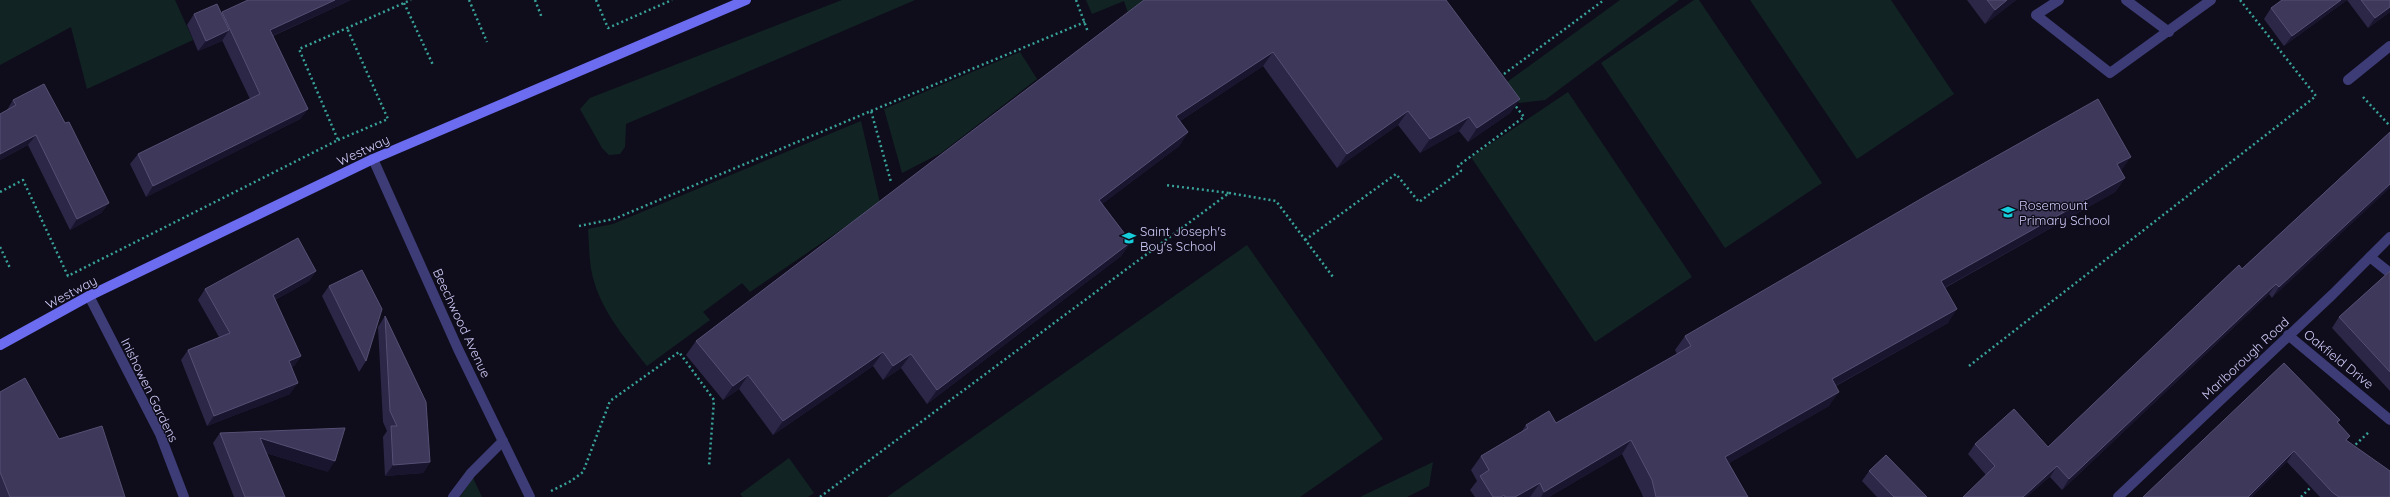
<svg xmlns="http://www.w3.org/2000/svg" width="2390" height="497" font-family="Quicksand,sans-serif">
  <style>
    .green { fill: #112423 }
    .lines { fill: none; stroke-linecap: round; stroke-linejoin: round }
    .path { stroke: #38a299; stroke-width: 2.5; stroke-dasharray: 2 3; stroke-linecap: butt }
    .lane { stroke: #3d3c76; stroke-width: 10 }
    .street { stroke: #3d3c76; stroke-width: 10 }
    .secondary { stroke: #6c6cf1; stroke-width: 10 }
    .wall { fill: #2c2747 }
    .shaded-wall { fill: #19152e }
    .building { fill: #3e395b; stroke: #555074 }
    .labels { text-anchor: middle; stroke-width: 3; stroke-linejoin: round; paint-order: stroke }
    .street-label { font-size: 13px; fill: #d0ccfa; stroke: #0f0d1b }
    .poi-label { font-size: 13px; fill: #d0ccfa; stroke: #0f0d1b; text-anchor: start }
  </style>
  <rect width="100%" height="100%" fill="#0f0d1b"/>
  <g class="green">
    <polygon points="0,0 175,0 193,40 87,89 71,27 0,65"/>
    <polygon points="842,0 915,0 626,124 625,147 620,154 609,155 602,148 580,109 590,98"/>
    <polygon points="1086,0 1151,0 1129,16 1124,1 1092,14"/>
    <polygon points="1620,0 1679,0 1545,100 1519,103 1507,82"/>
    <polygon points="1694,0 1699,0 1822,183 1725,248 1601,63"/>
    <polygon points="1750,0 1891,0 1954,94 1857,159"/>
    <polygon points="1020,52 1037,79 941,153 902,173 884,109"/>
    <polygon points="1568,92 1692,277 1595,342 1471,157"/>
    <path d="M 861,121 L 880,203 L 750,292 L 742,283 L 703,312 L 710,320 L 647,366 C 623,336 598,307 591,269 C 589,256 589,242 588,229 L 613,224 Z"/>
    <polygon points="1247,245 1383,439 1300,497 887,497"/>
    <polygon points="789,458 814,493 808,497 743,497 740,494"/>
    <polygon points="1433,462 1429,486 1407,497 1360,497"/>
    <polygon points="473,478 482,497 460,497"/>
  </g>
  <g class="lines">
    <g class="path">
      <polyline points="469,0 487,42"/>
      <polyline points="535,0 542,18"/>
      <polyline points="596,0 608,28 672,0"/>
      <polyline points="1076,0 1088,32"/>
      <polyline points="404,3 433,65"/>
      <polyline points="1500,77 1604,0"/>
      <polyline points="2363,97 2390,126"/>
      <polyline points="871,111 1085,22"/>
      <polyline points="338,140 388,119 347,28"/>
      <polyline points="0,192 23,180 68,276 338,140 299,49 411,0"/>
      <polyline points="1229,193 1276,201 1333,277"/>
      <polyline points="579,226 614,219 871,111 891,182"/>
      <polyline points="1305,240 1396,174 1419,202 1461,171 1458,166 1524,117 1514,104"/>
      <polyline points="0,247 10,268"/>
      <polyline points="1969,366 2316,96 2240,0"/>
      <polyline points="2352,448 2370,431"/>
      <polyline points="551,491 571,481 583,472 610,401 679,352 714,400 709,466"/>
      <polyline points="820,497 1229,193 1165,185"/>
      <polyline points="2301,497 2312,486"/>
    </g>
    <g class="lane">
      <polyline points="2059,0 2036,15 2110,73 2211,0"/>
      <polyline points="2126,0 2169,32"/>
      <polyline points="2348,80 2390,46"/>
      <polyline points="2370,257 2390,273"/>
    </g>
    <g class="street">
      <polyline points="373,159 458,349 530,497"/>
      <polyline points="89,296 160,434 184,497"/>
      <polyline points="2288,335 2390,420"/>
      <polyline points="453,497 471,473 503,441"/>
      <polyline points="2118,497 2333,294 2390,237"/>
    </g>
    <polyline class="secondary" points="0,345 89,296 373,159 746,0"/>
  </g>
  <g class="wall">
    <polygon points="248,0 351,0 273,36 308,109 300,119 146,197 130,164 138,154 250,99 222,40 222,41 198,51 187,25 194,14 221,13"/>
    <polygon points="1144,0 1520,99 1510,113 1468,142 1459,131 1420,153 1398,125 1337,168 1263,66 1180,121 1188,132 1179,146 1102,204 1131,242 1121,256 927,404 901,368 883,380 873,366 773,435 739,389 723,400 686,355 696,341"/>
    <polygon points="1967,0 2016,0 1985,24"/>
    <polygon points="2282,0 2390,0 2390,12 2368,28 2347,0 2284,46 2264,19 2271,8"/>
    <polygon points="13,100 109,203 101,213 70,230 28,145 0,160 0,114 7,110"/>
    <polygon points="2390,132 2272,298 2269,294 2062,490 2050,477 1986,475 1968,454 1975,444 2048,447"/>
    <polygon points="2121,171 2125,178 2115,192 1945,288 1948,323 1836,386 1829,406 1729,463 1748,497 1643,497 1642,494 1622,454 1549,497 1475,497 1470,490 1477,481 1471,470 1481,456 1522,431 1526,425 1556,423 1677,354 1675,350 1685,336"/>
    <polygon points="316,271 309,281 275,300 301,356 294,366 291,367 290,394 207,426 181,360 188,350 219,337 198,300 205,289"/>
    <polygon points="2390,271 2390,391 2332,328 2339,317"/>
    <polygon points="329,286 366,361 359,372 322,296"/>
    <polygon points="385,316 430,462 423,473 385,476 383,437 387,431 383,422 378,327"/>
    <polygon points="0,392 59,439 125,497 0,497"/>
    <polygon points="2340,420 2338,422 2347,441 2390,497 2320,497 2287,462 2143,497"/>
    <polygon points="220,433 328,472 266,453 285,497 234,497 213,443"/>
    <polygon points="1869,471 1927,497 1877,497 1862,481"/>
  </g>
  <g class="shaded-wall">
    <polygon points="335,0 351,0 263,40 270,30"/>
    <polygon points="2007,0 2016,0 1985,24 1995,10"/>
    <polygon points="2341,0 2347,0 2284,46 2292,36"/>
    <polygon points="2390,7 2390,12 2368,28 2375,18"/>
    <polygon points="229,30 222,41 198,51 206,41"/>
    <polygon points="1273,52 1263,66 1166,130 1176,116"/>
    <polygon points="1520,99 1510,113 1468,142 1477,128"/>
    <polygon points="308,109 300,119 146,197 153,186"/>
    <polygon points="1408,111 1398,125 1337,168 1347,154"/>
    <polygon points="1469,117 1459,131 1420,153 1430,139"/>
    <polygon points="1188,132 1179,146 1089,214 1099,200"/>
    <polygon points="36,135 28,145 0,160 0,154"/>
    <polygon points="2131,157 2121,171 2107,178 2117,164"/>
    <polygon points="2125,178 2115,192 1931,295 1941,281"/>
    <polygon points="2390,184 2390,188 2272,298 2279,287"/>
    <polygon points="109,203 101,213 70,230 77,219"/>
    <polygon points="1131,242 1121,256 927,404 937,390"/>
    <polygon points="316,271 309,281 266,305 273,295"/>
    <polygon points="2276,284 2269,294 2062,490 2069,479"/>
    <polygon points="1957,309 1948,323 1822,393 1832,379"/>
    <polygon points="883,352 873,366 773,435 783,421"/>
    <polygon points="911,354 901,368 883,380 893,366"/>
    <polygon points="301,356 294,366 282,372 289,361"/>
    <polygon points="748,375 739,389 723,400 733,386"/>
    <polygon points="298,383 290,394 207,426 214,416"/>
    <polygon points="1839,392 1829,406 1715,471 1725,457"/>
    <polygon points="260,438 335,461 328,472 253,449"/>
    <polygon points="1631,440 1622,454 1549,497 1541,497 1544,492"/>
    <polygon points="2294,451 2287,462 2252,497 2248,497"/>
    <polygon points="430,462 423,473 385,476 393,465"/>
    <polygon points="2057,466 2050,477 2027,497 2023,497"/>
    <polygon points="1540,483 1530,497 1515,497"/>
  </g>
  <g class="building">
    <polygon points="248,0 335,0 270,30 308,109 153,186 138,154 260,94 222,12"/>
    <polygon points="1144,0 1446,0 1520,99 1477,128 1469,117 1430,139 1408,111 1347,154 1273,52 1176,116 1188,132 1099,200 1131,242 937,390 911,354 893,366 883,352 783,421 748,375 733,386 696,341"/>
    <polygon points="1987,0 2007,0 1995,10"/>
    <polygon points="2282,0 2341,0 2292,36 2271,8"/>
    <polygon points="2361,0 2390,0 2390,7 2375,18"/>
    <polygon points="217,4 229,30 206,41 194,14"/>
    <polygon points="44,84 65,123 69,122 109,203 77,219 36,135 0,154 0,114 16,105 13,100"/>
    <polygon points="2098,99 2131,157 2117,164 2125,178 1941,281 1957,309 1832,379 1839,392 1725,457 1748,497 1656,497 1652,480 1631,440 1544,492 1540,483 1515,497 1505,497 1504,495 1501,497 1493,497 1480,476 1489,470 1481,456 1528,428 1526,425 1549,411 1556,423 1691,346 1685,336 1931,193"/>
    <polygon points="2390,132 2390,184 2279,287 2276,284 2069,479 2057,466 2023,497 1963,497 1995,466 1975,444 2014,409 2048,447 2239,265 2242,269"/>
    <polygon points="298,238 316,271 273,295 301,356 289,361 298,383 214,416 188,350 230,333 205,289"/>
    <polygon points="362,270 382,309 366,361 329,286"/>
    <polygon points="2390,271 2390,372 2339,317"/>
    <polygon points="385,316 426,402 430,462 393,465 391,426 397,426 390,411"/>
    <polygon points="2284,363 2340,420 2337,422 2350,436 2346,440 2390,471 2390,497 2339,497 2332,492 2294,451 2248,497 2143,497"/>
    <polygon points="25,378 59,439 102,426 125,497 10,497 0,472 0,392"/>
    <polygon points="345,428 335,461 260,438 285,497 245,497 220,433"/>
    <polygon points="1886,455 1927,497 1894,497 1869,471"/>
  </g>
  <defs>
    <symbol id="school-bare" viewBox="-9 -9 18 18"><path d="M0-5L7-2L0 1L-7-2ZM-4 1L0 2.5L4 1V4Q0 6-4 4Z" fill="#16cddc" stroke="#0f0d1b" stroke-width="2.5" paint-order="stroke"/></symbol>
  </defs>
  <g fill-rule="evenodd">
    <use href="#school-bare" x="1998" y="202" width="20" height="20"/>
    <use href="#school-bare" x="1119" y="228" width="20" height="20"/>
  </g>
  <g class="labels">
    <g class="street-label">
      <text transform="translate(363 150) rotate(-25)" y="5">Westway</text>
      <text transform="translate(71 292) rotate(-28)" y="5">Westway</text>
      <text transform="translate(462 323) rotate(65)" y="5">Beechwood Avenue</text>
      <text transform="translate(2245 358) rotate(-43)" y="5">Marlborough Road</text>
      <text transform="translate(2339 359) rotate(39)" y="5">Oakfield Drive</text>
      <text transform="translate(150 390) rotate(64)" y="5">Inishowen Gardens</text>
    </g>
    <g class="poi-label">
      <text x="2019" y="210">Rosemount<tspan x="2019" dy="15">Primary School</tspan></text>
      <text x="1140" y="236">Saint Joseph's<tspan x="1140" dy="15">Boy's School</tspan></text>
    </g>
  </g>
</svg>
